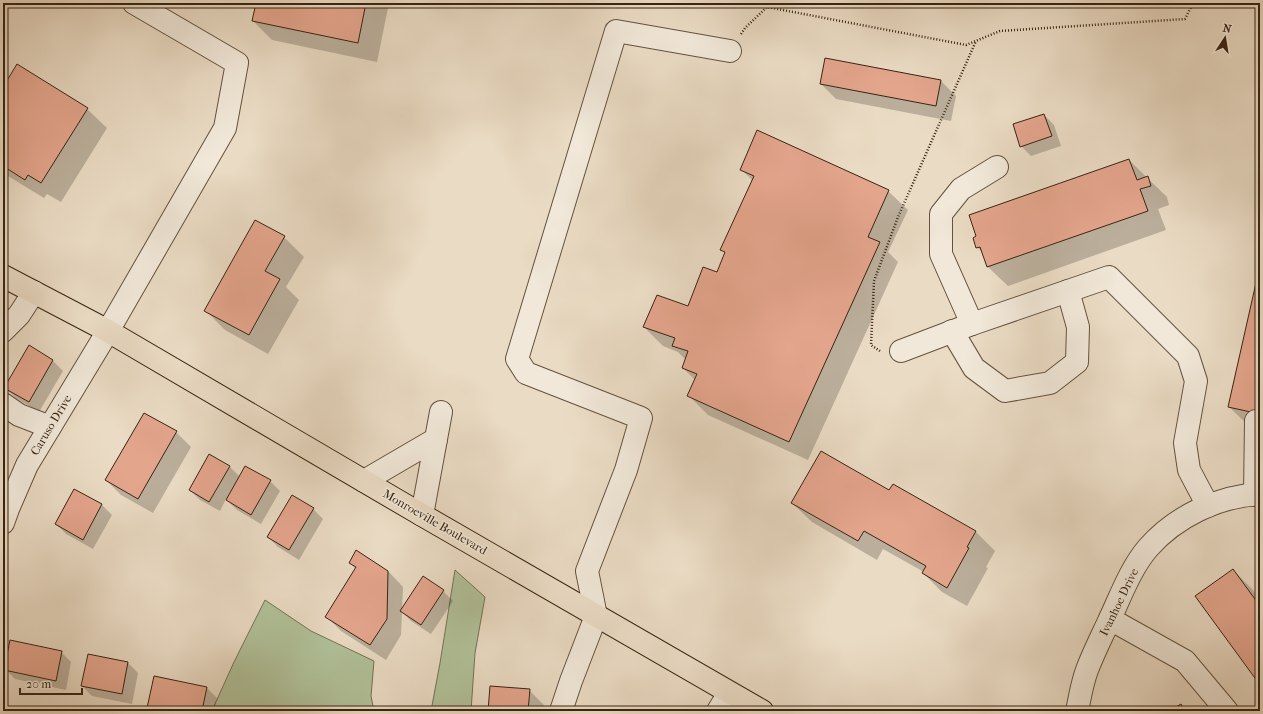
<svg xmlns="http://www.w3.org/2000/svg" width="1263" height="714" font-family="'IM FELL French Canon',serif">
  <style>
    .green { fill: #b1c199; stroke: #747255 }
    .shadow { fill: #0003 }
    .building { fill: #e4a58d; stroke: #382411 }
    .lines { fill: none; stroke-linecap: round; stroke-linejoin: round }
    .minor-casing { stroke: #64523e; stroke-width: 24 }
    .major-casing { stroke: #382411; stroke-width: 24 }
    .path { stroke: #382411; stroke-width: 2.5; stroke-dasharray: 1 2; stroke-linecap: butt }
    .minor { stroke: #f1e8d9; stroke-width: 22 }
    .major { stroke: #eadbc4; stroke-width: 22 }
    .labels { text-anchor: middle; stroke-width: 3; stroke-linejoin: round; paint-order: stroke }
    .street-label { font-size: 12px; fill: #382411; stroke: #f1e8d9 }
  </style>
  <rect width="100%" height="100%" fill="#eadbc4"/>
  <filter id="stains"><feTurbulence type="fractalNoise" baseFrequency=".005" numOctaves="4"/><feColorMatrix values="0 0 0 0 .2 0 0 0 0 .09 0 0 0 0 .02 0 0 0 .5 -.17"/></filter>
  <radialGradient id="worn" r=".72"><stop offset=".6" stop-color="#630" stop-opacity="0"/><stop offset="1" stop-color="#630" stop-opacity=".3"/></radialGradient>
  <g class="green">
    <polygon points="455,570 485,597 475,653 471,711 431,711 440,663"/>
    <polygon points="265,600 311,631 374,661 371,696 374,711 213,711 215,704 234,662"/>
  </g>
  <g class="shadow">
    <polygon points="257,3 389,3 377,62 272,40 253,21"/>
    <polygon points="941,81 956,96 951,121 836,99 821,84"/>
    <polygon points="3,89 87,109 107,128 61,202 47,194 44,198 3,173 3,103 7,96 3,92"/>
    <polygon points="1044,115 1054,125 1061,146 1031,156 1021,146"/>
    <polygon points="1129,160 1167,197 1169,205 1158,209 1166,230 1008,286 988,267 984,254 977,247"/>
    <polygon points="741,169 888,191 908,210 888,252 898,262 808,460 708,415 688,395 695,380 683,368 686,360 678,352 663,346 644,327 688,308 718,274 725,253 722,250 753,181"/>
    <polygon points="284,237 304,257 286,287 299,300 268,354 225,330 205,310"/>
    <polygon points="1260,270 1260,429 1249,426 1229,407"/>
    <polygon points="53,361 63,371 39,412 16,398 5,388"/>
    <polygon points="176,432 191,447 153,513 121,495 106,480"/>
    <polygon points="230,467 240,477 270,481 280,491 261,524 237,510 226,499 220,511 200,500 190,490"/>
    <polygon points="893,485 976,532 995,551 986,567 988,568 967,606 942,592 923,573 924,572 883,549 877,560 812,522 792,503 890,491"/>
    <polygon points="102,505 112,515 93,549 66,534 56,524"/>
    <polygon points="313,509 323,519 299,560 278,547 268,537"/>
    <polygon points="350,563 388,571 403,587 402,610 443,591 453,601 431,634 411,621 402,612 401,635 386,660 341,631 326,616 356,569"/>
    <polygon points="1233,570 1252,589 1260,600 1260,684"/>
    <polygon points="61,652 71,662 66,690 15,679 5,669"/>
    <polygon points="88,655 128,663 138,673 132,704 92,696 82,686"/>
    <polygon points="207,688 217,698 214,711 151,711 148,708"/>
    <polygon points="529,690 544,705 544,711 489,711"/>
  </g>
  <g class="building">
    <polygon points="256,3 366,3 358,43 252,21"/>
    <polygon points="825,58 941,80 936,106 820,84"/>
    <polygon points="17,64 88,108 41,183 28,175 25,180 3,166 3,101 7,95 3,92 3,87"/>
    <polygon points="1044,114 1052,136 1020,147 1013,124"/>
    <polygon points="757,130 889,190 868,237 880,242 789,442 687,396 697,374 682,368 688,351 672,346 675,338 643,327 657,295 688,306 703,267 717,272 725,252 720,250 754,176 740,170"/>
    <polygon points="1129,159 1137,180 1148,176 1151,186 1140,189 1148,211 987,267 980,247 976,248 973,238 976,236 969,215"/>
    <polygon points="255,220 285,236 265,271 280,279 249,335 204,311"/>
    <polygon points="1260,265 1260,414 1228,407"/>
    <polygon points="29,345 53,360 29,402 4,388"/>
    <polygon points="144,413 177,431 138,499 105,480"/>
    <polygon points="821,451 889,490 893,484 976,531 967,547 969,548 947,588 922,573 926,566 864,531 858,541 791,503"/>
    <polygon points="209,454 230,466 209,502 189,490"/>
    <polygon points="245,466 271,480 251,515 226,500"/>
    <polygon points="74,489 102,504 83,540 55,524"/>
    <polygon points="292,495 314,508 289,550 267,537"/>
    <polygon points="356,550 388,571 387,619 370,645 325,617 356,567 349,563"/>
    <polygon points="1233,569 1260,606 1260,685 1195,596"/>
    <polygon points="423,576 444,590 421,625 400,611"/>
    <polygon points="10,640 62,651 56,681 4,670"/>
    <polygon points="88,654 128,662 122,694 81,686"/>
    <polygon points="154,676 207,687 202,711 161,711 147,708"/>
    <polygon points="490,686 530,689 528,711 488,711"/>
    <polygon points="1181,704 1185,711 1169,711"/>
  </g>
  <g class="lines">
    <defs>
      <g id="minor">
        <polyline points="972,324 941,254 941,214 961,189 997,167"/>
        <polyline points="3,331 19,315 34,292"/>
        <polyline points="952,331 974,368 1005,391 1050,383 1077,362 1078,327 1068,291"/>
        <polyline points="901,351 972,324 1109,277 1188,356 1196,381 1185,443 1189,470 1208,506"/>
        <polyline points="3,404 19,415 50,427"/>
        <polyline points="436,439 441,412"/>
        <polyline points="364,481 436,439 422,515"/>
        <polyline points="1255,495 1256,421"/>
        <polyline points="3,523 8,509 27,465 108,331 225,128 237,63 134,3"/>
        <polyline points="1110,619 1185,661 1227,711"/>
        <polyline points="561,711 571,681 596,616 587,571 626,470 641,418 526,373 517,359 616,31 730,51"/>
        <polyline points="718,711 729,693"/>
        <path d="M 1077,711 C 1080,697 1082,683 1087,670 C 1093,654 1101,638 1108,623 C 1120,598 1130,569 1148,548 C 1175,517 1218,496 1260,494"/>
      </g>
      <polyline id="major" points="3,276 108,331 422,515 762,711"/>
    </defs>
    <use href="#minor" class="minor-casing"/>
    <use href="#major" class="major-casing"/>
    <g class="path">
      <polyline points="741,34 745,28 767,7 966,45 1000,31 1185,19 1193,3"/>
      <polyline points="880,351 871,345 874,281 898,217 976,41"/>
    </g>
    <use href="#minor" class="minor"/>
    <use href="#major" class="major"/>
  </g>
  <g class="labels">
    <g class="street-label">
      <text transform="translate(51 425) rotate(-59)" y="4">Caruso Drive</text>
      <text transform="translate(435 522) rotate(30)" y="4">Monroeville Boulevard</text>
      <text transform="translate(1119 602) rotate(-64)" y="4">Ivanhoe Drive</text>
    </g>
  </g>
  <rect width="1263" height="714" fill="none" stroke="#eadbc4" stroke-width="16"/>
  <rect x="4" y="4" width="1255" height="706" fill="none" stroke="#382411" stroke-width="2"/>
  <rect x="8" y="8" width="1247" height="698" fill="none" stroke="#382411"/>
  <g transform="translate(1225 38) rotate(12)" stroke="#f1e8d9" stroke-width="3" paint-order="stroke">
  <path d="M0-3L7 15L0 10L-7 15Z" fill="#382411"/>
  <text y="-6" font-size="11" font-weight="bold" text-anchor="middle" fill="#382411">N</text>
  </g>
  <path d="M20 688v6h62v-6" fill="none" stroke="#382411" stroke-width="2"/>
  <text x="26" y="688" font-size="12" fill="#382411" stroke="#f1e8d9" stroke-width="3" paint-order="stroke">20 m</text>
  <rect width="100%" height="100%" filter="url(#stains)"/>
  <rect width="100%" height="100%" fill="url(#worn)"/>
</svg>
